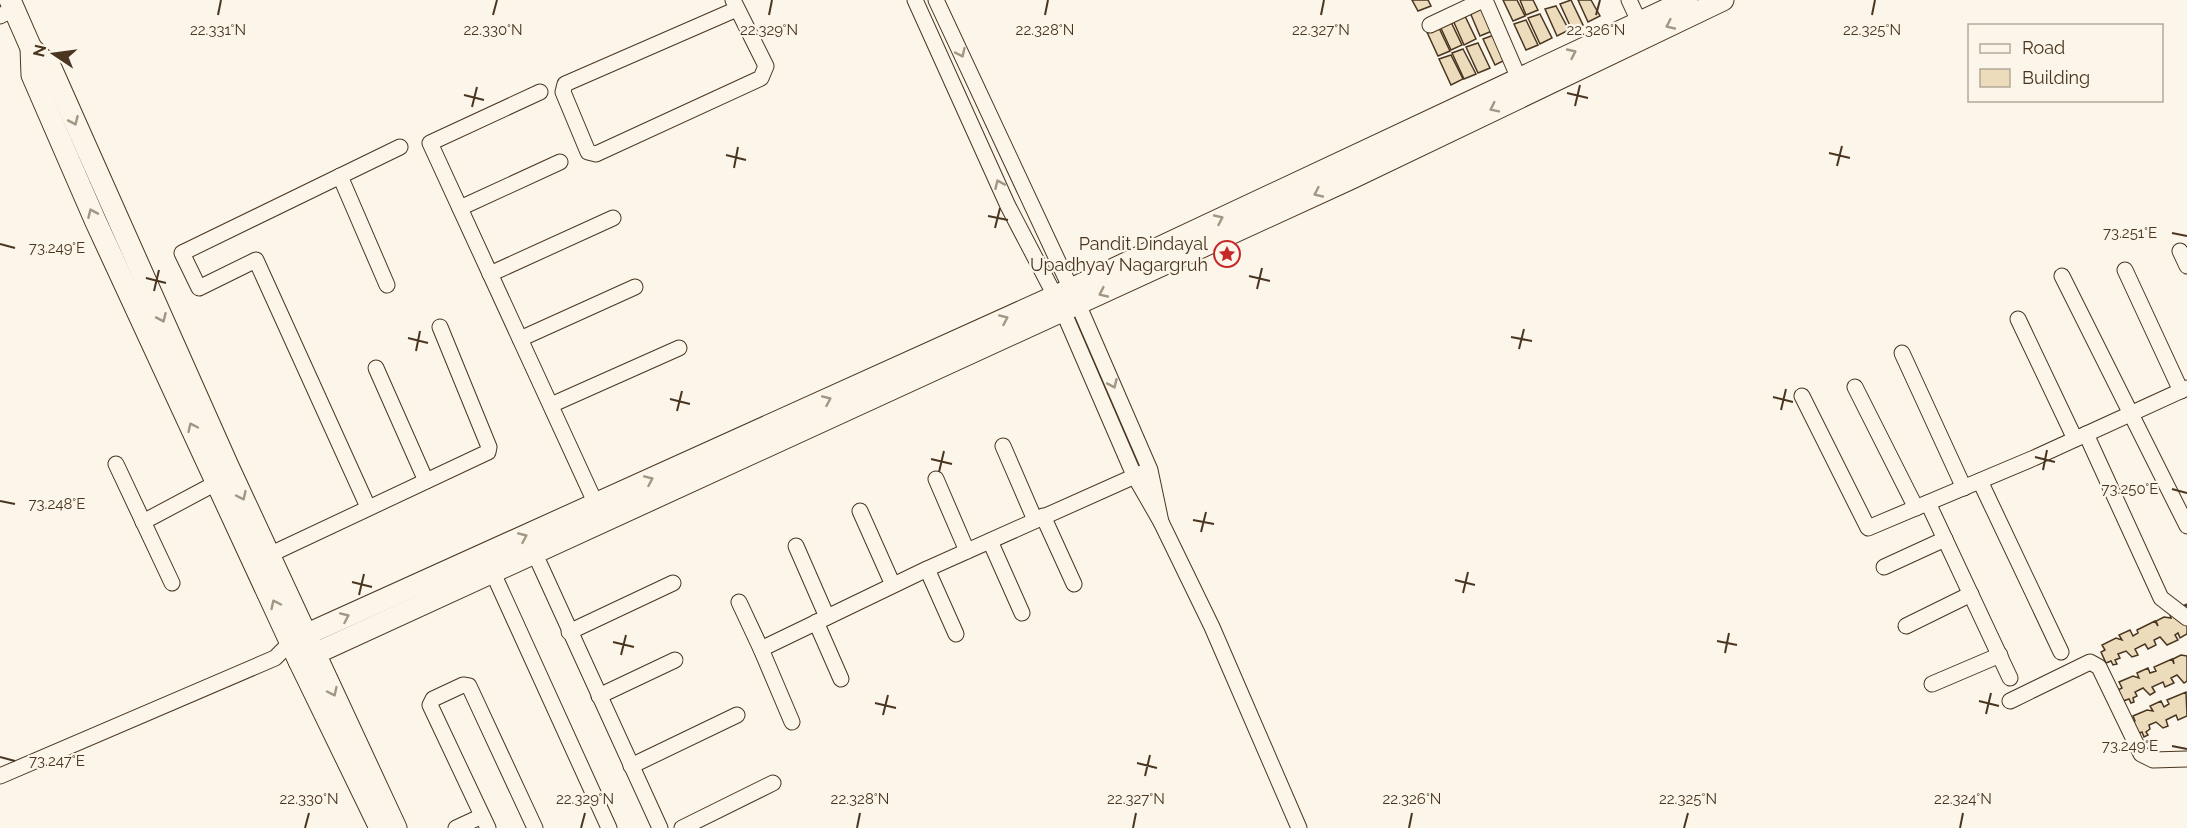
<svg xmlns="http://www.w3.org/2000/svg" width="2187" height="828" font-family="Raleway,sans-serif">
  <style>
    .building { fill: #ecdcbc; stroke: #4a3520; stroke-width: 1.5 }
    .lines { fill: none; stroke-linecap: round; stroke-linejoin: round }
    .street-casing { stroke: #4a3520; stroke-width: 17 }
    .secondary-casing { stroke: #4a3520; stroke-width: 23 }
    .street { stroke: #fbf6e9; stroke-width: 15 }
    .secondary { stroke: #fbf6e9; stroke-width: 21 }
    .oneway { stroke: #a29684 }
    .ticks { fill: none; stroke: #4a3520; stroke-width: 2 }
    .labels { text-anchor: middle; stroke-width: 4.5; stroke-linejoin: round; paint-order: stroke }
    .poi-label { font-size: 18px; fill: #4a3520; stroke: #fbf6e9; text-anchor: end }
    .ticks-label { font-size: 15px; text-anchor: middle; fill: #4a3520; stroke: #fbf6e9; stroke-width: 4.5; stroke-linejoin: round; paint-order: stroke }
  </style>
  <rect width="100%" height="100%" fill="#fbf6e9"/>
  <g class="building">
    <polygon points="1412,0 1428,0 1431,6 1418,11"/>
    <polygon points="1503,0 1517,0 1525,16 1513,21"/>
    <polygon points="1520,0 1533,0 1538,10 1526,15"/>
    <polygon points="1571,0 1583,25 1572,30 1560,4"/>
    <polygon points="1578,0 1591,0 1600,16 1588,22"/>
    <polygon points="1480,6 1492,31 1480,36 1469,10"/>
    <polygon points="1556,6 1569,30 1557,36 1545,9"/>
    <polygon points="1464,14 1476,39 1464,45 1452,18"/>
    <polygon points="1540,14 1552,38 1540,44 1528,18"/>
    <polygon points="1450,20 1462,45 1451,50 1439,24"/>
    <polygon points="1526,20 1538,45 1526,50 1514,24"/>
    <polygon points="1438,26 1450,51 1438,56 1426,30"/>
    <polygon points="1494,35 1507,59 1495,65 1483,39"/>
    <polygon points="1478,43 1490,68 1478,73 1466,47"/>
    <polygon points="1463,49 1476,74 1464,79 1452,53"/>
    <polygon points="1451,55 1463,79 1451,85 1439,59"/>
    <polygon points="2187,604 2187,634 2180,638 2178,633 2175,635 2178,640 2167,645 2160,637 2154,640 2156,645 2148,649 2145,644 2135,649 2138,655 2132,657 2126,651 2118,654 2120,658 2115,660 2117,664 2113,665 2111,661 2106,663 2101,652 2105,650 2102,645 2116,638 2122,640 2119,635 2130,630 2133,636 2138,633 2137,630 2155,621 2158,626 2156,621 2164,617 2171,618 2169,612"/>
    <polygon points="2181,655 2187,656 2187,681 2184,683 2177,675 2171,678 2174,683 2165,687 2163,682 2152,687 2155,692 2150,695 2143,688 2135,692 2137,696 2133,698 2134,702 2131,703 2129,699 2123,701 2118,690 2122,688 2119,682 2133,676 2139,678 2137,673 2148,668 2150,673 2156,671 2154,667 2172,659 2174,664 2173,659"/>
    <polygon points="2186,692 2187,716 2178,720 2176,715 2166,720 2168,726 2163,728 2156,722 2149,725 2150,729 2146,732 2148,735 2144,737 2142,732 2137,734 2132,723 2135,721 2133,716 2147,710 2153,711 2150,706 2161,701 2164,707 2169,704 2167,700"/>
  </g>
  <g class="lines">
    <defs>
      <g id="street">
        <polyline points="733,0 766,66 761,78 596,154 588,152 563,92 565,84 737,9"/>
        <polyline points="915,0 1008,206 1063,311 1134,475 1161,522 1150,470 1078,304 936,0"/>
        <polyline points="1485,0 1523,88"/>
        <polyline points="1629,0 1643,30"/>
        <polyline points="0,16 14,9"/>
        <polyline points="1430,25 1483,0"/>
        <polyline points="540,92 430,143 600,513"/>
        <polyline points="340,176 387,285"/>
        <polyline points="460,208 560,162"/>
        <polyline points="2180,251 2187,266"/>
        <polyline points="2125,270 2181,391"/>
        <polyline points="490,274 613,218"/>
        <polyline points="2062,276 2187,526"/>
        <polyline points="2018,319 2075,439"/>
        <polyline points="520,339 635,287"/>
        <polyline points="1902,353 1964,488"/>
        <polyline points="376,368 426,481"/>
        <polyline points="1855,387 1916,508"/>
        <polyline points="1802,396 1868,528 2034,458 2187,388"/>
        <polyline points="551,405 679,348"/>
        <polyline points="2086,434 2161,598 2187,618"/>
        <polyline points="1003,446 1035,520"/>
        <polyline points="116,464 172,583"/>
        <polyline points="936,479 967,551"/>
        <polyline points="1980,481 2061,652"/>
        <polyline points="1928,503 2010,678"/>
        <polyline points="368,507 256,260 199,288 182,253 400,147"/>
        <polyline points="860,511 893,585"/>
        <polyline points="1043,516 1074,584"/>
        <polyline points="143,522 218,482"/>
        <polyline points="1161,522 1212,627 1299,828"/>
        <polyline points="990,541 1022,613"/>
        <polyline points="796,546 827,617"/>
        <polyline points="535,554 660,828"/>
        <polyline points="269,555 488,452 489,447 440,327"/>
        <polyline points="1884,567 1945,539"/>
        <polyline points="927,569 956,634"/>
        <polyline points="493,573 609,828"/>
        <polyline points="739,602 761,649"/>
        <polyline points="816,622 841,679"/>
        <polyline points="1906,626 1971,594"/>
        <polyline points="569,632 673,583"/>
        <polyline points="1932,684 2000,655"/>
        <polyline points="599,696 675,660"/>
        <polyline points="2010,701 2090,662 2099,667 2141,754 2153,760 2187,759"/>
        <polyline points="792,722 761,649 927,569 1144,472"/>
        <polyline points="631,766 737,715"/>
        <polyline points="0,776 275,658 292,641"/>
        <polyline points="456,828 482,816"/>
        <polyline points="488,828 430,705 433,699 463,685 469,686 535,828"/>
        <polyline points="682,828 773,783"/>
      </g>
      <g id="secondary">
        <polyline points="10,0 31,48 32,75 95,220 299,661 380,828"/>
        <polyline points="31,48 51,68 228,466 396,828"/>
        <polyline points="292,641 1071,289 1687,0"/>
        <polyline points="299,661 1352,178 1723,0"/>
      </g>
    </defs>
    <use href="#street" class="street-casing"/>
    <use href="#secondary" class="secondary-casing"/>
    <use href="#street" class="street"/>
    <use href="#secondary" class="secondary"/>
  </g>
  <defs><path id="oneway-chevron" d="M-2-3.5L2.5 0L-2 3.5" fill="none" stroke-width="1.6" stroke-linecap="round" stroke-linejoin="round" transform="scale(1.5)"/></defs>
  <g class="oneway">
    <use href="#oneway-chevron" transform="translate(1670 25) rotate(155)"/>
    <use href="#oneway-chevron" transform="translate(961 53) rotate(65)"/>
    <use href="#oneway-chevron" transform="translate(1572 53) rotate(-25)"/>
    <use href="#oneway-chevron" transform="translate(1494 108) rotate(154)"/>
    <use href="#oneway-chevron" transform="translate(74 121) rotate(66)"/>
    <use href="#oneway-chevron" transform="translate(999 184) rotate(-114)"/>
    <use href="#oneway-chevron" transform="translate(1318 193) rotate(155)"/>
    <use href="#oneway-chevron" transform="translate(92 213) rotate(-114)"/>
    <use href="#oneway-chevron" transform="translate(1219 219) rotate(-25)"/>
    <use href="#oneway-chevron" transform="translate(1103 293) rotate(155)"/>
    <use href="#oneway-chevron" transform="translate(162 318) rotate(66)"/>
    <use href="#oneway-chevron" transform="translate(1004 319) rotate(-24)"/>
    <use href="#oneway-chevron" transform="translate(1113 384) rotate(66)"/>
    <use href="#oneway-chevron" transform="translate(827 400) rotate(-24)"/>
    <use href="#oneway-chevron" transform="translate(192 427) rotate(-115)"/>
    <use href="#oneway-chevron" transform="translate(649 480) rotate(-24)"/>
    <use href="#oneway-chevron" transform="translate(242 496) rotate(65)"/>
    <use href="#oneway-chevron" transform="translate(523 537) rotate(-24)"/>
    <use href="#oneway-chevron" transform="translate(275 604) rotate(-115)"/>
    <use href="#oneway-chevron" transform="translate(345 617) rotate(-24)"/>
    <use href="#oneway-chevron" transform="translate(333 692) rotate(65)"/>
  </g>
  <path class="ticks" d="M 218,15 L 221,0M 493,15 L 497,0M 769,15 L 772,0M 1045,15 L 1048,0M 1321,15 L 1324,0M 1596,15 L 1600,0M 1872,15 L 1875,0M 1567,93 L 1588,98M 464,95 L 484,100M 1575,106 L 1580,85M 472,107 L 477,87M 1829,153 L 1850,158M 726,155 L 746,160M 1837,166 L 1842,146M 734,168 L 738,147M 988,216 L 1008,220M 995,228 L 1000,208M 2172,233 L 2187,236M 0,244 L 15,248M 1249,276 L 1270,281M 146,278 L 166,283M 1257,289 L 1262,268M 154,291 L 159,270M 1511,337 L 1532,341M 408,338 L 428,343M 1519,349 L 1524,329M 416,351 L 420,331M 1773,397 L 1793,402M 670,399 L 690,404M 1781,410 L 1786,389M 677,411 L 682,391M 2035,457 L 2055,462M 931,459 L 952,464M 2043,470 L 2047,450M 939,472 L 944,451M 2172,489 L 2187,493M 0,501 L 15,504M 1193,520 L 1214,524M 1201,532 L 1206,512M 1455,580 L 1475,585M 352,582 L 372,587M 1463,593 L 1468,572M 359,595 L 364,574M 1717,641 L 1737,645M 613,642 L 634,647M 1725,653 L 1729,633M 621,655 L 626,635M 1979,701 L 1999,706M 875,703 L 896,708M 1986,714 L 1991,693M 883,715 L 888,695M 2172,746 L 2187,749M 0,757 L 15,761M 1137,763 L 1157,768M 1145,776 L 1150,755M 305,828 L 309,813M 581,828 L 585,813M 857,828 L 860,813M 1133,828 L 1136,813M 1409,828 L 1412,813M 1684,828 L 1688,813M 1960,828 L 1963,813"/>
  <defs>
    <symbol id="sight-ring" viewBox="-11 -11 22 22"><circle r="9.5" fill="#fbf6e9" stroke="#c62828" stroke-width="1.5"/><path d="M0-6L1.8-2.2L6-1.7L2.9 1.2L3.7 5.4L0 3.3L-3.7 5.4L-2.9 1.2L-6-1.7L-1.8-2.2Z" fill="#c62828"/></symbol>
  </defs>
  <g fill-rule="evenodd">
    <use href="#sight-ring" x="1212" y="239" width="30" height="30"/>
  </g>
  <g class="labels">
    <g class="poi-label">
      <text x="1208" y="250">Pandit Dindayal<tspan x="1208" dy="21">Upadhyay Nagargruh</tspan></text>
    </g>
  </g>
  <g class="ticks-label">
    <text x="218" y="35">22.331°N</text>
    <text x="493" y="35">22.330°N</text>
    <text x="769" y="35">22.329°N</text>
    <text x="1045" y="35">22.328°N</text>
    <text x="1321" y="35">22.327°N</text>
    <text x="1596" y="35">22.326°N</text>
    <text x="1872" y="35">22.325°N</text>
    <text x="2130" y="238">73.251°E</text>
    <text x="57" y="253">73.249°E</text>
    <text x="2130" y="494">73.250°E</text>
    <text x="57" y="509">73.248°E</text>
    <text x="2130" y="751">73.249°E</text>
    <text x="57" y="766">73.247°E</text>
    <text x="309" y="804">22.330°N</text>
    <text x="585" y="804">22.329°N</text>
    <text x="860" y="804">22.328°N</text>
    <text x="1136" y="804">22.327°N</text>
    <text x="1412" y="804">22.326°N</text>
    <text x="1688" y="804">22.325°N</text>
    <text x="1963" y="804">22.324°N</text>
  </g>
  <rect x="1968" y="24" width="195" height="78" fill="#fbf6e9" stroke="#b4a999" stroke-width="1.5"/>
  <rect x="1980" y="44" width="30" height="9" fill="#fbf6e9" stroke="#b4a999" stroke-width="1.5"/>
  <text x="2022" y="54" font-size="18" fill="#4a3520">Road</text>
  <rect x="1980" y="69" width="30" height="18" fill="#ecdcbc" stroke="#b4a999" stroke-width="1.5"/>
  <text x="2022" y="84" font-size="18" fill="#4a3520">Building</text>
  <g transform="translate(54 54) rotate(283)" stroke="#fbf6e9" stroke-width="4.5" paint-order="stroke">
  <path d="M0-4.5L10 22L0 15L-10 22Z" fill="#4a3520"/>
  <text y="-9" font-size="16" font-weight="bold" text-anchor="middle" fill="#4a3520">N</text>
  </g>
</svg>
